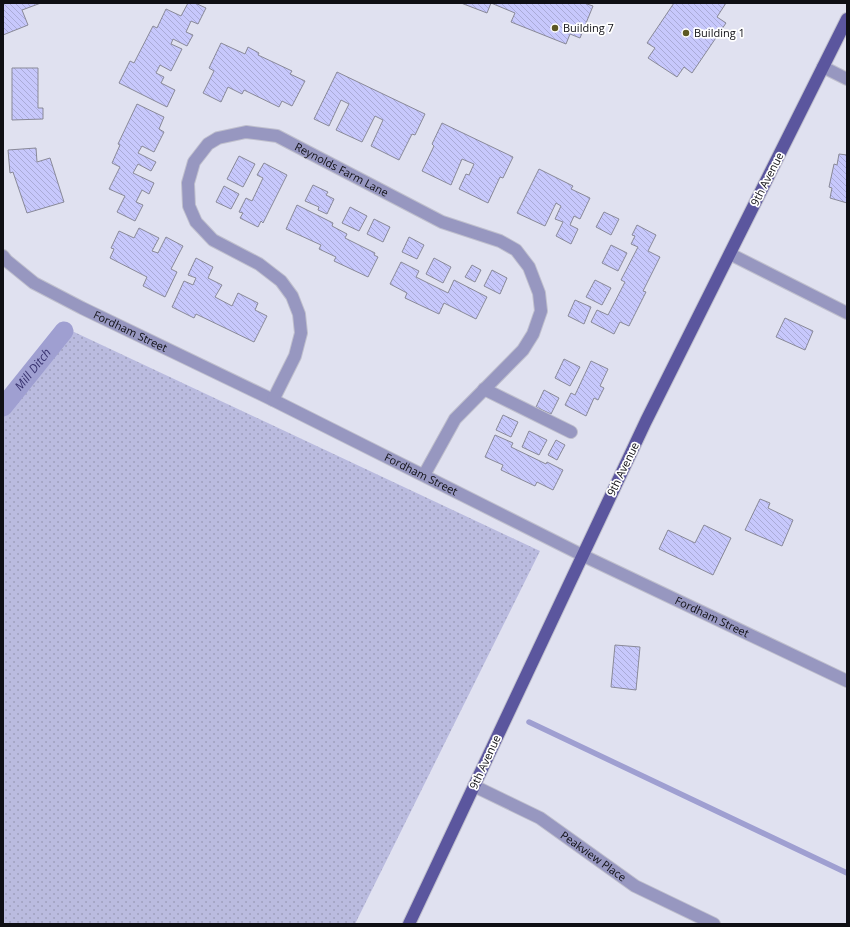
<svg xmlns="http://www.w3.org/2000/svg" width="850" height="927" font-family="'Open Sans',sans-serif">
  <style>
    .grass { fill: url(#grass-dots) }
    .lines { fill: none; stroke-linecap: round; stroke-linejoin: round }
    .stream { stroke: #9f9fd1; stroke-width: 5.5 }
    .canal { stroke: #9f9fd1; stroke-width: 19 }
    .building { fill: url(#building-back-hatch); stroke: #898998 }
    .minor-casing { stroke: #bfbfcd; stroke-width: 14 }
    .major-casing { stroke: #bfbfcd; stroke-width: 14 }
    .minor { stroke: #9797c0; stroke-width: 12 }
    .major { stroke: #5b569e; stroke-width: 12 }
    .poi-dot { fill: #5d5825; stroke: #fff; stroke-width: 1.5 }
    .labels { text-anchor: middle; stroke-width: 3.5; stroke-linejoin: round; paint-order: stroke }
    .poi-label { font-size: 11px; fill: #0f0f14; stroke: #fff; text-anchor: start }
    .street-label { font-size: 11px; fill: #0f0f14; stroke: #fff }
    .water-label { font-size: 12px; font-style: italic; fill: #37316e; stroke: #fff }
  </style>
  <defs>
    <pattern id="grass-dots" width="8" height="8" patternUnits="userSpaceOnUse"><rect width="8" height="8" fill="#babbdf"/><path d="M2 2h.1M6 6h.1" fill="none" stroke="#9fa0be" stroke-width="1.8" stroke-linecap="round"/></pattern>
    <pattern id="building-back-hatch" width="6" height="6" patternUnits="userSpaceOnUse"><rect width="6" height="6" fill="#c7c8fc"/><path d="M-1 5l2 2M0 0l6 6M5-1l2 2" fill="none" stroke="#aaabd7"/></pattern>
  </defs>
  <rect width="100%" height="100%" fill="#e0e1f0"/>
  <polygon class="grass" points="72,331 540,551 355,924 3,924 3,417"/>
  <g class="lines">
    <polyline class="stream" points="529,722 847,873"/>
    <path class="canal" id="s1" d="M 3,407 L 64,331"/>
  </g>
  <g class="building">
    <polygon points="3,3 41,3 22,10 28,25 3,35"/>
    <polygon points="188,3 195,3 206,8 198,24 191,21 186,32 193,35 187,46 173,39 171,44 182,49 171,71 160,65 156,73 164,77 161,83 175,90 167,107 119,83 130,61 134,63 153,26 157,28 166,9 181,16"/>
    <polygon points="461,3 584,3 593,6 580,38 570,34 566,44 511,22 515,13 491,3 487,13"/>
    <polygon points="674,3 726,3 717,17 726,23 692,73 684,67 677,77 648,58 655,48 647,43"/>
    <polygon points="221,43 245,54 248,47 259,53 258,55 292,71 290,74 305,81 292,106 282,101 279,107 244,90 242,94 228,87 221,102 203,93 214,71 209,68"/>
    <polygon points="12,68 38,68 38,108 43,108 43,119 12,120"/>
    <polygon points="337,72 425,114 415,135 412,134 399,160 371,146 383,120 375,116 362,142 336,130 349,104 341,100 329,126 314,119"/>
    <polygon points="137,104 164,117 159,129 164,132 154,152 142,146 138,153 156,162 151,171 138,164 133,173 154,183 149,194 142,190 136,202 143,205 135,221 117,212 125,196 109,189 120,167 112,163 120,145 118,144"/>
    <polygon points="442,123 513,157 503,178 500,177 488,203 459,189 466,174 469,175 474,164 462,159 451,185 422,171 434,146 432,144"/>
    <polygon points="36,148 37,162 50,158 64,202 27,213 13,172 10,173 8,150"/>
    <polygon points="839,154 847,155 847,203 830,198 832,188 829,187 834,164 837,165"/>
    <polygon points="239,156 255,164 243,187 227,179"/>
    <polygon points="264,163 287,175 263,223 261,221 258,227 240,218 243,213 239,212 246,198 252,201 263,178 257,175"/>
    <polygon points="539,169 573,186 571,189 590,198 580,219 574,216 570,225 578,229 571,244 556,236 563,222 555,219 561,206 556,203 545,226 517,213"/>
    <polygon points="313,185 328,192 326,195 334,199 327,214 318,210 319,207 305,201"/>
    <polygon points="224,186 239,194 231,209 216,202"/>
    <polygon points="297,205 333,223 332,226 347,234 345,238 375,253 374,255 378,257 368,277 334,261 336,257 319,249 321,245 286,229"/>
    <polygon points="350,207 367,216 359,231 342,223"/>
    <polygon points="604,212 619,219 611,235 596,227"/>
    <polygon points="374,219 390,227 383,242 367,234"/>
    <polygon points="637,225 656,235 648,251 660,257 643,291 646,292 629,326 620,322 614,334 591,322 597,310 608,315 625,282 621,280 638,247 631,244 635,236 632,235"/>
    <polygon points="139,228 159,238 152,251 158,253 166,237 183,246 171,269 177,272 165,297 143,286 147,277 110,258 114,249 111,248 119,231 134,238"/>
    <polygon points="409,237 424,245 417,259 402,252"/>
    <polygon points="611,245 627,253 618,271 602,263"/>
    <polygon points="196,258 213,267 208,278 222,285 215,297 232,306 238,293 258,303 255,310 267,316 254,342 196,314 194,318 172,307 184,281 193,285 196,278 188,275"/>
    <polygon points="434,258 451,267 443,283 426,274"/>
    <polygon points="401,262 419,271 416,277 448,293 454,280 487,297 476,319 444,303 439,314 405,298 407,293 390,284"/>
    <polygon points="472,265 481,270 475,282 465,277"/>
    <polygon points="492,270 507,278 500,294 484,286"/>
    <polygon points="595,280 611,288 602,305 586,297"/>
    <polygon points="575,300 591,307 584,324 568,316"/>
    <polygon points="785,318 813,331 805,350 776,337"/>
    <polygon points="564,359 580,367 570,386 555,378"/>
    <polygon points="591,361 608,369 600,386 604,388 598,400 594,398 586,416 565,405 571,393 575,395"/>
    <polygon points="544,390 559,398 551,414 536,407"/>
    <polygon points="503,415 518,422 511,437 496,430"/>
    <polygon points="529,431 547,440 539,455 522,447"/>
    <polygon points="495,435 513,443 511,447 546,464 547,462 563,470 553,490 537,482 535,486 501,470 503,465 485,457"/>
    <polygon points="556,440 565,445 557,460 548,455"/>
    <polygon points="760,499 770,503 768,508 793,520 782,546 745,530"/>
    <polygon points="704,525 731,538 713,575 659,549 668,530 695,543"/>
    <polygon points="615,645 640,647 636,690 611,687"/>
  </g>
  <g class="lines">
    <defs>
      <g id="minor">
        <polyline points="823,67 847,79"/>
        <polyline points="730,254 847,313"/>
        <path id="s2" d="M 3,256 L 7,261 L 34,283 L 82,308 L 273,400 L 586,557 L 847,681"/>
        <polyline points="484,389 571,432"/>
        <path id="s3" d="M 273,400 L 295,356 L 301,333 L 299,314 L 292,296 L 281,281 L 259,264 L 213,240 L 196,222 L 189,206 L 188,183 L 194,162 L 208,144 L 218,138 L 246,132 L 277,136 L 442,222 L 500,241 L 516,250 L 529,267 L 539,293 L 541,311 L 533,334 L 523,350 L 455,419 L 424,475"/>
        <path id="s4" d="M 474,786 L 540,818 L 635,886 L 714,924"/>
      </g>
      <polyline id="major" points="409,924 646,421 847,19"/>
    </defs>
    <use href="#minor" class="minor-casing"/>
    <use href="#major" class="major-casing"/>
    <use href="#minor" class="minor"/>
    <use href="#major" class="major"/>
  </g>
  <g class="poi-dot">
    <circle cx="555" cy="28" r="4"/>
    <circle cx="686" cy="33" r="4"/>
  </g>
  <g class="labels">
    <g class="poi-label">
      <text x="563" y="32">Building 7</text>
      <text x="694" y="37">Building 1</text>
    </g>
    <g class="street-label">
      <text dy="4" stroke="none"><textPath href="#s3" startOffset="464">Reynolds Farm Lane</textPath></text>
      <text transform="translate(767 179) rotate(-63)" y="4">9th Avenue</text>
      <text dy="4" stroke="none"><textPath href="#s2" startOffset="149">Fordham Street</textPath></text>
      <text transform="translate(623 469) rotate(-64)" y="4">9th Avenue</text>
      <text dy="4" stroke="none"><textPath href="#s2" startOffset="473">Fordham Street</textPath></text>
      <text dy="4" stroke="none"><textPath href="#s2" startOffset="797">Fordham Street</textPath></text>
      <text transform="translate(485 762) rotate(-65)" y="4">9th Avenue</text>
      <text dy="4" stroke="none"><textPath href="#s4" startOffset="139">Peakview Place</textPath></text>
    </g>
    <g class="water-label">
      <text dy="4" stroke="none"><textPath href="#s1" startOffset="48">Mill Ditch</textPath></text>
    </g>
  </g>
  <rect width="850" height="927" fill="none" stroke="#0f0f14" stroke-width="8"/>
</svg>
